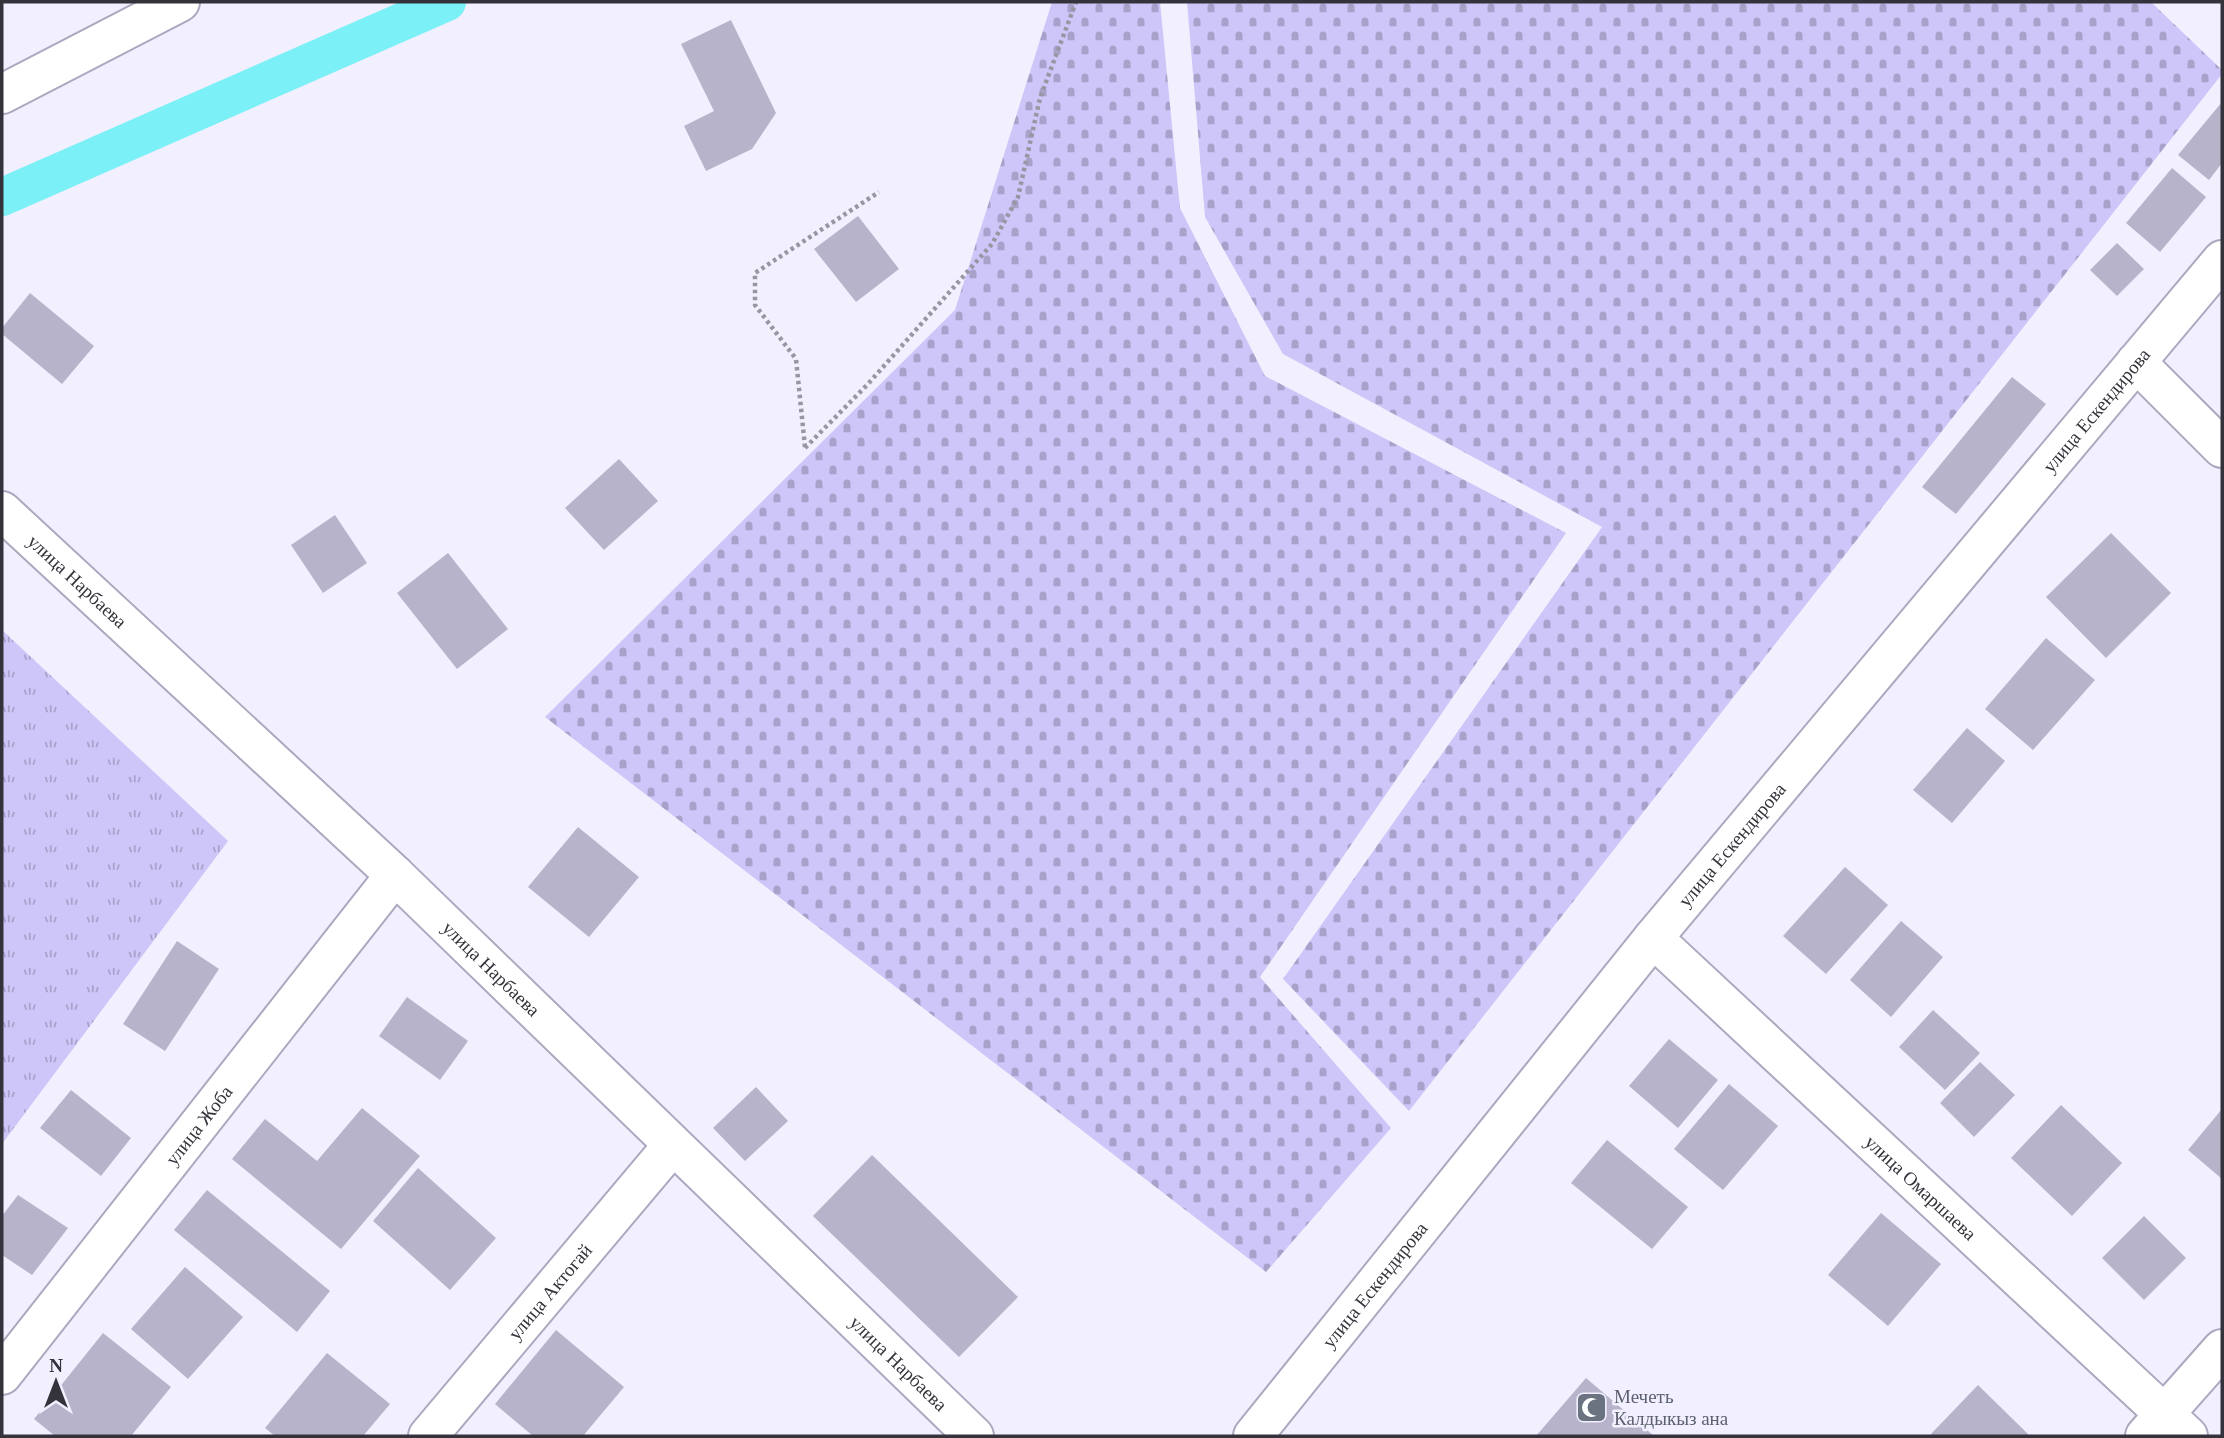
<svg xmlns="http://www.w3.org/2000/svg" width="2224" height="1438" font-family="Georgia,serif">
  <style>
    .grass { fill: url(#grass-tufts) }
    .cemetery { fill: url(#cemetery-stones) }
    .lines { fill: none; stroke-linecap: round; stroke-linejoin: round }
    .canal { stroke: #7cf0f7; stroke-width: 38 }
    .building { fill: #b6b3cb }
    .minor-casing { stroke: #aba8bf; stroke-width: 42 }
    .path { stroke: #9796a2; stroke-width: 4.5; stroke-dasharray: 3.5 3.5; stroke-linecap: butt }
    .minor { stroke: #fff; stroke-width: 38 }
    .labels { text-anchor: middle; stroke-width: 5; stroke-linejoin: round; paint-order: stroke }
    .street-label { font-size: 19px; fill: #34333c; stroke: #f2f0ff }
    .worship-label { font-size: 19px; fill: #5b616d; stroke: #f2f0ff; text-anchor: start }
  </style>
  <defs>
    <pattern id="grass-tufts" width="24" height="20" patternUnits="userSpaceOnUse" patternTransform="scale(1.75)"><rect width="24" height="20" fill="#cec6f8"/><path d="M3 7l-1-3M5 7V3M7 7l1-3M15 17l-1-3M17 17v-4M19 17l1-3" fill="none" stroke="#a8a1ca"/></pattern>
    <pattern id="cemetery-stones" width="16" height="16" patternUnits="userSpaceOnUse" patternTransform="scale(1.75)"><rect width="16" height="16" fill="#cec6f8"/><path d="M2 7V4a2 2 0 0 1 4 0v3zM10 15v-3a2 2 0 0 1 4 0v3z" fill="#a8a1ca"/></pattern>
  </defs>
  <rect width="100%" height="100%" fill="#f2f0ff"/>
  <polygon class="grass" points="2,630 228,841 2,1144"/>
  <g class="cemetery">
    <polygon points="1052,2 1160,2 1180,208 1265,376 1566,533 1260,977 1391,1128 1266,1272 545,717 955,310"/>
    <polygon points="1187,2 2151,2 2222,70 2222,74 1409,1111 1283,979 1602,527 1283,354 1205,217"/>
  </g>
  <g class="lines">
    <polyline class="canal" points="2,197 447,2"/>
  </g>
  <g class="building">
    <polygon points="731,20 776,113 752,149 706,171 684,126 714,111 681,44"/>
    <polygon points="2222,102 2222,163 2209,180 2178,155"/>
    <polygon points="2172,168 2206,197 2160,252 2126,223"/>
    <polygon points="858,216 899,269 856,302 814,249"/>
    <polygon points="2117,243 2144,269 2117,296 2090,270"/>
    <polygon points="30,293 94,346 62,384 2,334 2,328"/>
    <polygon points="2012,377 2046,404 1956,514 1922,487"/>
    <polygon points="619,459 658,501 604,550 565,508"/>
    <polygon points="335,515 367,563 323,593 291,545"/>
    <polygon points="2111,533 2171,593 2106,658 2046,597"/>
    <polygon points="448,553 508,629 457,669 397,593"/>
    <polygon points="2046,638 2095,680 2033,750 1985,709"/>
    <polygon points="1967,728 2005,761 1952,823 1913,790"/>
    <polygon points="578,827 639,877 589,937 528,887"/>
    <polygon points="1845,867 1888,905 1826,974 1783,936"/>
    <polygon points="1901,921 1943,957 1891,1017 1850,980"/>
    <polygon points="177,941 219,969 165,1051 123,1024"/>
    <polygon points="407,997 468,1041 440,1080 379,1036"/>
    <polygon points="1933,1010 1980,1053 1945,1090 1899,1047"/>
    <polygon points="1669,1039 1718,1080 1678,1128 1629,1086"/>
    <polygon points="1980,1062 2015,1095 1974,1137 1940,1103"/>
    <polygon points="1729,1084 1778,1126 1723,1190 1674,1149"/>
    <polygon points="756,1087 788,1121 745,1161 713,1128"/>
    <polygon points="71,1090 131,1138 101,1176 40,1128"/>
    <polygon points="2061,1105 2122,1163 2072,1216 2011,1158"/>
    <polygon points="362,1108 420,1156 341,1249 232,1159 265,1119 317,1161"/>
    <polygon points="2222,1109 2222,1179 2188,1150"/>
    <polygon points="1607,1140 1688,1207 1652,1249 1571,1183"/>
    <polygon points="872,1155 1018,1297 959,1357 813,1216"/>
    <polygon points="418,1168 496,1238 450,1290 373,1221"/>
    <polygon points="207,1190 330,1291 297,1332 174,1230"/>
    <polygon points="18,1195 68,1228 32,1275 2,1255 2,1216"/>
    <polygon points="1881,1213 1941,1264 1888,1326 1828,1275"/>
    <polygon points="2144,1216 2186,1258 2144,1300 2102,1258"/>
    <polygon points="185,1267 243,1317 188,1379 131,1329"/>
    <polygon points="556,1330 624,1387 583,1436 533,1436 495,1404"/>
    <polygon points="103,1333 171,1387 131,1436 55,1436 34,1419"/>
    <polygon points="327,1353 390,1404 363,1436 275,1436 265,1428"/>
    <polygon points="1586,1378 1654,1436 1536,1436"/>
    <polygon points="1978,1385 2030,1436 1933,1436 1931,1434"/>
  </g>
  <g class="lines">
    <defs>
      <g id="minor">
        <polyline points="2,94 180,2"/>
        <polyline points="2136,362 2222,448"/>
        <path id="s1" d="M 2,511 L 395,875 L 974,1436"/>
        <path id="s2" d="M 1653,938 L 2188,1436"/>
        <path id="s3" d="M 2,1375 L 395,875"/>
        <path id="s4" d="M 428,1436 L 672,1146"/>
        <path id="s5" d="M 1253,1436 L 1653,938 L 2222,260"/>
        <polyline points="2145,1436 2222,1349"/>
      </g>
    </defs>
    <use href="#minor" class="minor-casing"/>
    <g class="path">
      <polyline points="805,447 796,359 755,305 755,273 879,192"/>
      <polyline points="805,448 868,384 992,244 1018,197 1040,98 1076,2"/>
    </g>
    <use href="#minor" class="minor"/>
  </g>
  <defs>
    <symbol id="mosque-square" viewBox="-11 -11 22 22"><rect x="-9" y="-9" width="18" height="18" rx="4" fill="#6b7280" stroke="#f2f0ff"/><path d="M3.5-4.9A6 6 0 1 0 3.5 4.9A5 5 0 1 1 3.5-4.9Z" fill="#fff"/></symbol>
  </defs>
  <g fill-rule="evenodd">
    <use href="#mosque-square" x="1574" y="1390" width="35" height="35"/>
  </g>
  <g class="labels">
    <g class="street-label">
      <text dy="7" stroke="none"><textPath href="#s5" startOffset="1328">улица Ескендирова</textPath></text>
      <text dy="7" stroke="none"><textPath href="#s1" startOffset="103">улица Нарбаева</textPath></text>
      <text dy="7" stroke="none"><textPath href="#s5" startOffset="761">улица Ескендирова</textPath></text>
      <text dy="7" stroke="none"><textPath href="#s1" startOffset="670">улица Нарбаева</textPath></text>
      <text dy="7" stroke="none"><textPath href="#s3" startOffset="318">улица Жоба</textPath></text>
      <text dy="7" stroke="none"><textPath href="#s2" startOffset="366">улица Омаршаева</textPath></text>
      <text dy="7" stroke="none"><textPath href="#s5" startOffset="194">улица Ескендирова</textPath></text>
      <text dy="7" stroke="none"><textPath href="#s4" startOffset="189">улица Актогай</textPath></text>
      <text dy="7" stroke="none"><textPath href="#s1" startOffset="1237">улица Нарбаева</textPath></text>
    </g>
    <g class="worship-label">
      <text x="1614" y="1403">Мечеть<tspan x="1614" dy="22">Калдыкыз ана</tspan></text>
    </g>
  </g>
  <rect width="2224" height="1438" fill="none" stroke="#34333c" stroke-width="7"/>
  <g transform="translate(56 1382)" stroke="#f2f0ff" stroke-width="5" paint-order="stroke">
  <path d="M0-5L12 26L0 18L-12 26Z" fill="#34333c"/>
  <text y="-10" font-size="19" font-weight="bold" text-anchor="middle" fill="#34333c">N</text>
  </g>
</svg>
